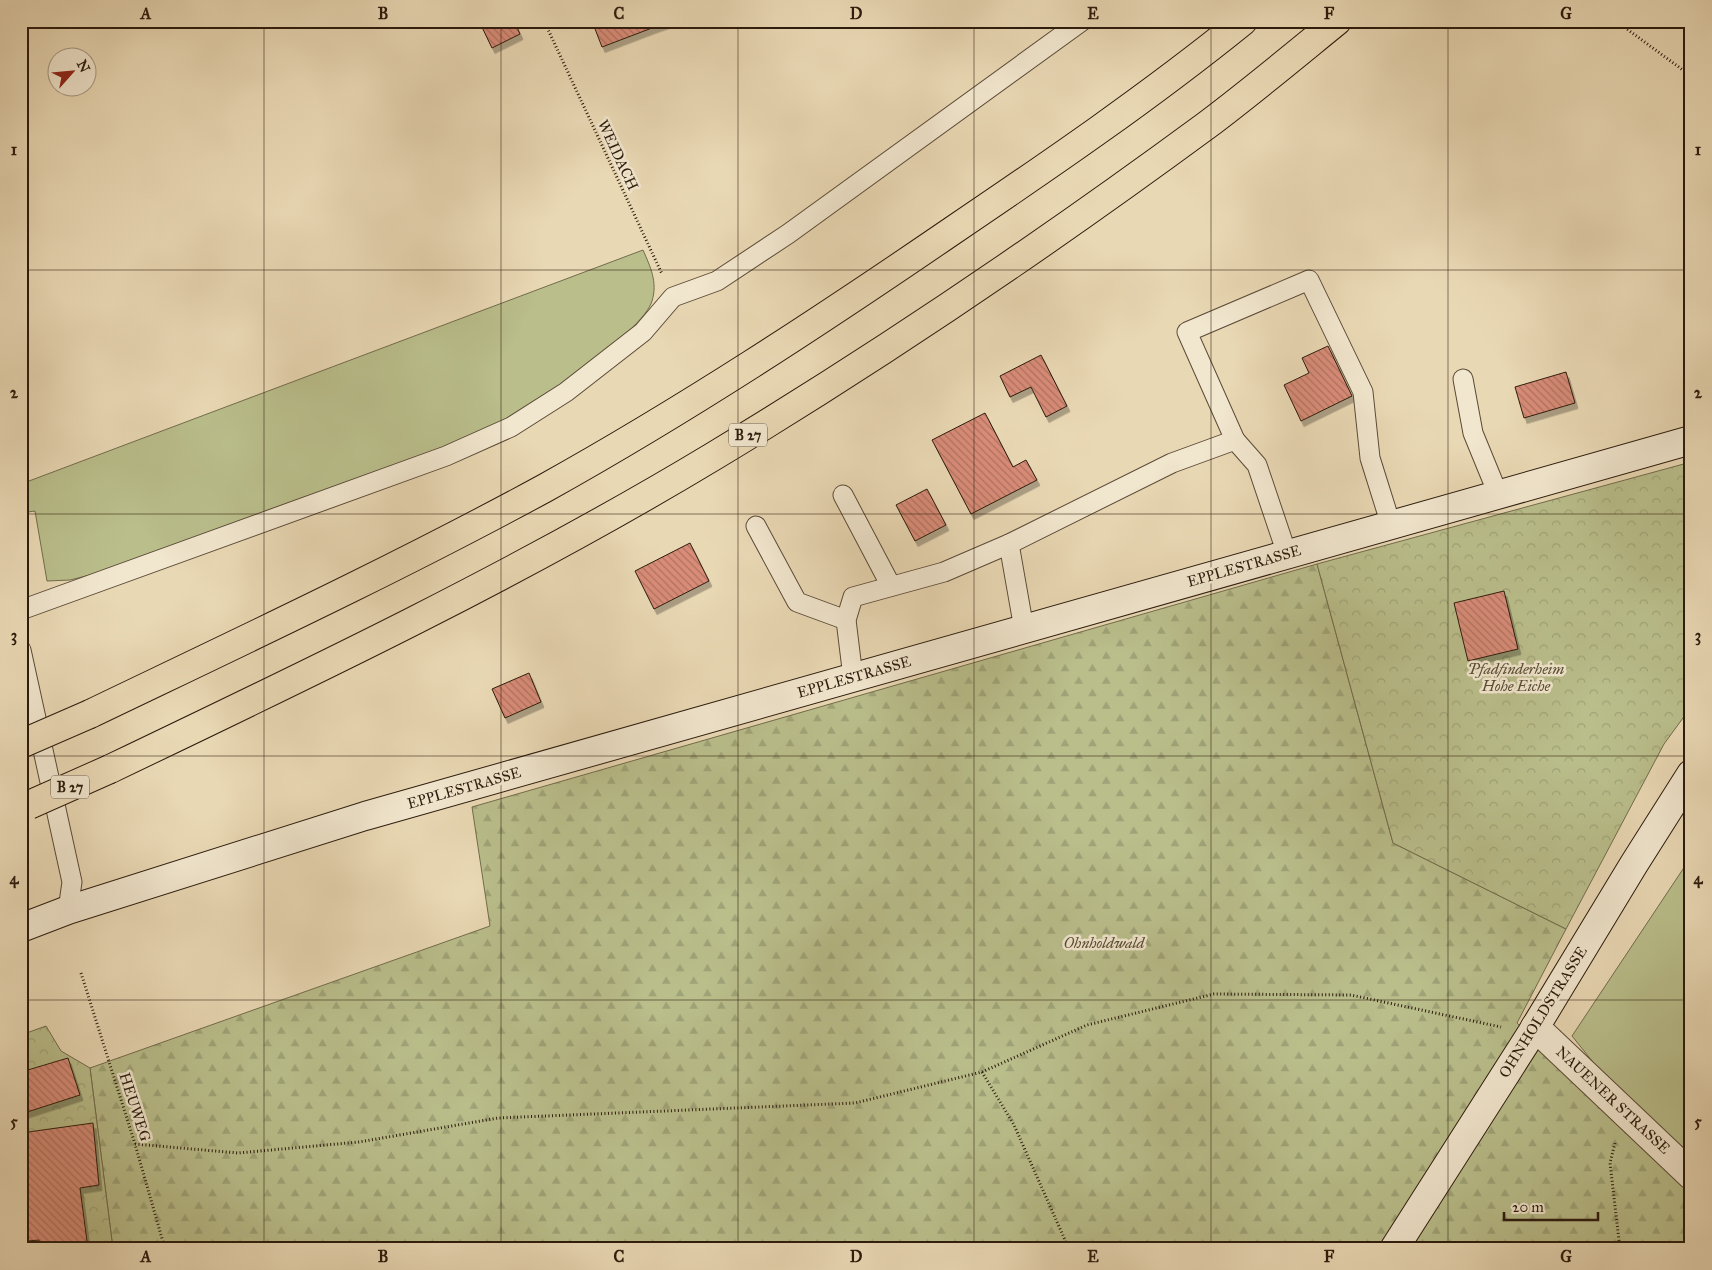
<svg xmlns="http://www.w3.org/2000/svg" width="1712" height="1270" font-family="'IM FELL Great Primer',serif">
  <style>
    .grass { fill: #b9be8b; stroke: #726c4c }
    .forest { fill: url(#forest-firs); stroke: #726c4c }
    .park { fill: url(#park-crowns); stroke: #726c4c }
    .building { fill: url(#building-back-hatch); stroke: #2c1b0d; filter: url(#shadow) }
    .lines { fill: none; stroke-linecap: round; stroke-linejoin: round }
    .lane-casing { stroke: #5b4a37; stroke-width: 21 }
    .street-casing { stroke: #5b4a37; stroke-width: 30 }
    .secondary-casing { stroke: #2c1b0d; stroke-width: 30 }
    .highway-casing { stroke: #2c1b0d; stroke-width: 30 }
    .path { stroke: #2c1b0d; stroke-width: 3; stroke-dasharray: 1 2.5; stroke-linecap: butt }
    .lane { stroke: #f1e6ce; stroke-width: 19 }
    .street { stroke: #f1e6ce; stroke-width: 28 }
    .secondary { stroke: #f1e6ce; stroke-width: 28 }
    .highway { stroke: #e9d8b4; stroke-width: 28 }
    .highway-bridge-casing { stroke: #2c1b0d; stroke-width: 30; stroke-linecap: butt }
    .highway-bridge { stroke: #e9d8b4; stroke-width: 28 }
    .grid { fill: none; stroke: #2c1b0d; stroke-width: 1; stroke-opacity: 0.55 }
    .labels { text-anchor: middle; stroke-width: 5; stroke-linejoin: round; paint-order: stroke }
    .shield { fill: #f1e6ce; stroke: #675847; stroke-width: 1 }
    .shield-label { font-size: 14px; font-weight: bold; fill: #2c1b0d }
    .street-label { font-size: 15px; fill: #2c1b0d; stroke: #f1e6ce }
    .park-label { font-size: 15px; font-style: italic; fill: #564c33; stroke: #f1e6ce }
    .neatline { fill: none; stroke: #2c1b0d; stroke-width: 2 }
    .grid-label { font-size: 16px; text-anchor: middle; font-weight: bold; fill: #2c1b0d }
  </style>
  <defs>
    <pattern id="forest-firs" width="22" height="20" patternUnits="userSpaceOnUse" patternTransform="scale(1.25)"><rect width="22" height="20" fill="#b9be8b"/><path d="M5 1l3.5 6h-7zM16 11l3.5 6h-7z" fill="#9fa377"/></pattern>
    <pattern id="park-crowns" width="20" height="18" patternUnits="userSpaceOnUse" patternTransform="scale(1.25)"><rect width="20" height="18" fill="#b9be8b"/><path d="M2 6a3 3 0 1 1 6 0M12 15a3 3 0 1 1 6 0" fill="none" stroke="#9fa377"/></pattern>
    <pattern id="building-back-hatch" width="6" height="6" patternUnits="userSpaceOnUse" patternTransform="scale(1.25)"><rect width="6" height="6" fill="#d98c78"/><path d="M-1 5l2 2M0 0l6 6M5-1l2 2" fill="none" stroke="#b07261"/></pattern>
    <filter id="shadow"><feDropShadow dx="3" dy="5.5" stdDeviation="0" flood-color="#0004"/></filter>
  </defs>
  <rect width="100%" height="100%" fill="#e9d8b4"/>
  <filter id="stains"><feTurbulence type="fractalNoise" baseFrequency=".004" numOctaves="4"/><feColorMatrix values="0 0 0 0 .2 0 0 0 0 .09 0 0 0 0 .02 0 0 0 .5 -.17"/></filter>
  <radialGradient id="worn" r=".72"><stop offset=".6" stop-color="#630" stop-opacity="0"/><stop offset="1" stop-color="#630" stop-opacity=".3"/></radialGradient>
  <g class="grass">
    <path d="M 643,250 C 650,266 658,282 652,301 C 643,332 534,405 502,422 C 485,431 465,438 446,446 L 94,574 L 70,580 L 47,581 L 35,511 L 21,513 L 21,484 Z"/>
    <polygon points="1691,857 1691,1184 1572,1036"/>
  </g>
  <polygon class="forest" points="1317,564 1393,843 1566,929 1517,1023 1691,1188 1691,1249 113,1249 90,1068 490,926 472,807"/>
  <g class="park">
    <polygon points="1691,462 1691,707 1664,744 1566,929 1393,843 1317,564"/>
    <polygon points="46,1026 61,1051 90,1068 113,1249 21,1249 21,1035"/>
  </g>
  <g class="building">
    <polygon points="479,21 514,21 520,34 492,48"/>
    <polygon points="592,21 650,21 652,28 602,47"/>
    <polygon points="650,21 672,21 652,28"/>
    <polygon points="1328,346 1352,396 1301,421 1284,385 1309,373 1302,358"/>
    <polygon points="1041,355 1067,406 1046,417 1031,387 1010,397 1000,376"/>
    <polygon points="1566,372 1575,403 1524,418 1515,387"/>
    <polygon points="985,413 1013,467 1026,460 1037,480 971,514 932,440"/>
    <polygon points="927,489 946,525 915,541 896,505"/>
    <polygon points="690,543 709,581 654,609 635,571"/>
    <polygon points="1504,591 1518,649 1468,661 1454,603"/>
    <polygon points="529,673 541,702 505,718 492,689"/>
    <polygon points="68,1058 80,1095 21,1114 21,1072"/>
    <polygon points="93,1123 99,1185 80,1188 88,1249 41,1249 39,1240 28,1241 21,1167 21,1133"/>
  </g>
  <g class="lines">
    <defs>
      <g id="lane">
        <polyline points="1463,379 1473,433 1498,494"/>
        <polyline points="843,495 891,586"/>
        <polyline points="756,526 797,602 846,620"/>
        <polyline points="1009,544 1024,629"/>
        <polyline points="1287,554 1257,465 1235,440 1187,332 1309,280 1363,392 1370,458 1391,525"/>
        <polyline points="21,610 446,456 511,427 566,392 643,332 673,297 717,281 788,234 1082,21"/>
        <polyline points="21,650 72,882 68,910"/>
        <polyline points="853,677 846,620 853,597 944,572 1009,544 1172,463 1235,440"/>
      </g>
      <polyline id="street" points="1535,1027 1691,1175"/>
      <g id="secondary">
        <polyline points="21,928 68,910 365,816 1691,440"/>
        <polyline points="1394,1249 1531,1034 1634,864 1691,774"/>
      </g>
      <g id="highway">
        <path d="M 90,714 C 242,641 396,569 545,488 C 685,410 819,322 952,231 C 1051,164 1149,97 1243,21"/>
        <path d="M 110,769 C 315,671 520,573 714,456 C 883,354 1048,242 1207,125 C 1251,92 1294,56 1337,21"/>
      </g>
    </defs>
    <use href="#lane" class="lane-casing"/>
    <use href="#street" class="street-casing"/>
    <use href="#secondary" class="secondary-casing"/>
    <use href="#highway" class="highway-casing"/>
    <g class="path">
      <polyline points="544,21 662,274"/>
      <polyline points="1616,21 1691,76"/>
      <polyline points="81,973 135,1144 165,1249"/>
      <polyline points="982,1072 1014,1125 1069,1249"/>
      <polyline points="1615,1143 1610,1163 1620,1249"/>
      <polyline points="135,1144 238,1153 359,1142 498,1118 855,1103 982,1072 1087,1025 1214,994 1351,995 1501,1027"/>
    </g>
    <use href="#lane" class="lane"/>
    <use href="#street" class="street"/>
    <use href="#secondary" class="secondary"/>
    <use href="#highway" class="highway"/>
    <defs>
      <g id="highway-bridge">
        <polyline points="21,744 90,714"/>
        <polyline points="29,805 110,769"/>
      </g>
    </defs>
    <use href="#highway-bridge" class="highway-bridge-casing"/>
    <use href="#highway-bridge" class="highway-bridge"/>
  </g>
  <path class="grid" d="M 264,21 L 264,1249M 501,21 L 501,1249M 738,21 L 738,1249M 974,21 L 974,1249M 1211,21 L 1211,1249M 1448,21 L 1448,1249M 21,270 L 1691,270M 21,514 L 1691,514M 21,756 L 1691,756M 21,1000 L 1691,1000"/>
  <g class="labels">
    <g class="shield">
      <rect x="729" y="423.5" width="38" height="23" rx="4"/>
      <rect x="51" y="775.5" width="38" height="23" rx="4"/>
    </g>
    <g class="shield-label">
      <text x="748" y="440">B 27</text>
      <text x="70" y="792">B 27</text>
    </g>
    <g class="street-label">
      <text transform="translate(618 155) rotate(65)" y="5">WEIDACH</text>
      <text transform="translate(1244 566) rotate(-16)" y="5">EPPLESTRASSE</text>
      <text transform="translate(854 677) rotate(-16)" y="5">EPPLESTRASSE</text>
      <text transform="translate(464 788) rotate(-16)" y="5">EPPLESTRASSE</text>
      <text transform="translate(1543 1012) rotate(-58)" y="5">OHNHOLDSTRASSE</text>
      <text transform="translate(1613 1100) rotate(43)" y="5">NAUENER STRASSE</text>
      <text transform="translate(135 1107) rotate(72)" y="5">HEUWEG</text>
    </g>
    <g class="park-label">
      <text x="1516" y="674">Pfadfinderheim<tspan x="1516" dy="17">Hohe Eiche</tspan></text>
      <text x="1104" y="948">Ohnholdwald</text>
    </g>
  </g>
  <rect width="1712" height="1270" fill="none" stroke="#e9d8b4" stroke-width="55"/>
  <g transform="translate(72 72) rotate(63)"><circle r="24" fill="#f1e6ce" stroke="#a29581"/>
  <path d="M0-4L9 19L0 12L-9 19Z" fill="#8f2418"/>
  <text y="-8" font-size="14" font-weight="bold" text-anchor="middle" fill="#2c1b0d">N</text>
  </g>
  <path d="M1504 1212v8h94v-8" fill="none" stroke="#2c1b0d" stroke-width="2.5"/>
  <text x="1512" y="1212" font-size="15" fill="#2c1b0d" stroke="#f1e6ce" stroke-width="4" paint-order="stroke">20 m</text>
  <rect x="28" y="28" width="1656" height="1214" class="neatline"/>
  <g class="grid-label">
    <text x="146" y="19">A</text>
    <text x="383" y="19">B</text>
    <text x="619" y="19">C</text>
    <text x="856" y="19">D</text>
    <text x="1093" y="19">E</text>
    <text x="1329" y="19">F</text>
    <text x="1566" y="19">G</text>
    <text x="14" y="155">1</text>
    <text x="1698" y="155">1</text>
    <text x="14" y="398">2</text>
    <text x="1698" y="398">2</text>
    <text x="14" y="641">3</text>
    <text x="1698" y="641">3</text>
    <text x="14" y="884">4</text>
    <text x="1698" y="884">4</text>
    <text x="14" y="1127">5</text>
    <text x="1698" y="1127">5</text>
    <text x="146" y="1262">A</text>
    <text x="383" y="1262">B</text>
    <text x="619" y="1262">C</text>
    <text x="856" y="1262">D</text>
    <text x="1093" y="1262">E</text>
    <text x="1329" y="1262">F</text>
    <text x="1566" y="1262">G</text>
  </g>
  <rect width="100%" height="100%" filter="url(#stains)"/>
  <rect width="100%" height="100%" fill="url(#worn)"/>
</svg>
